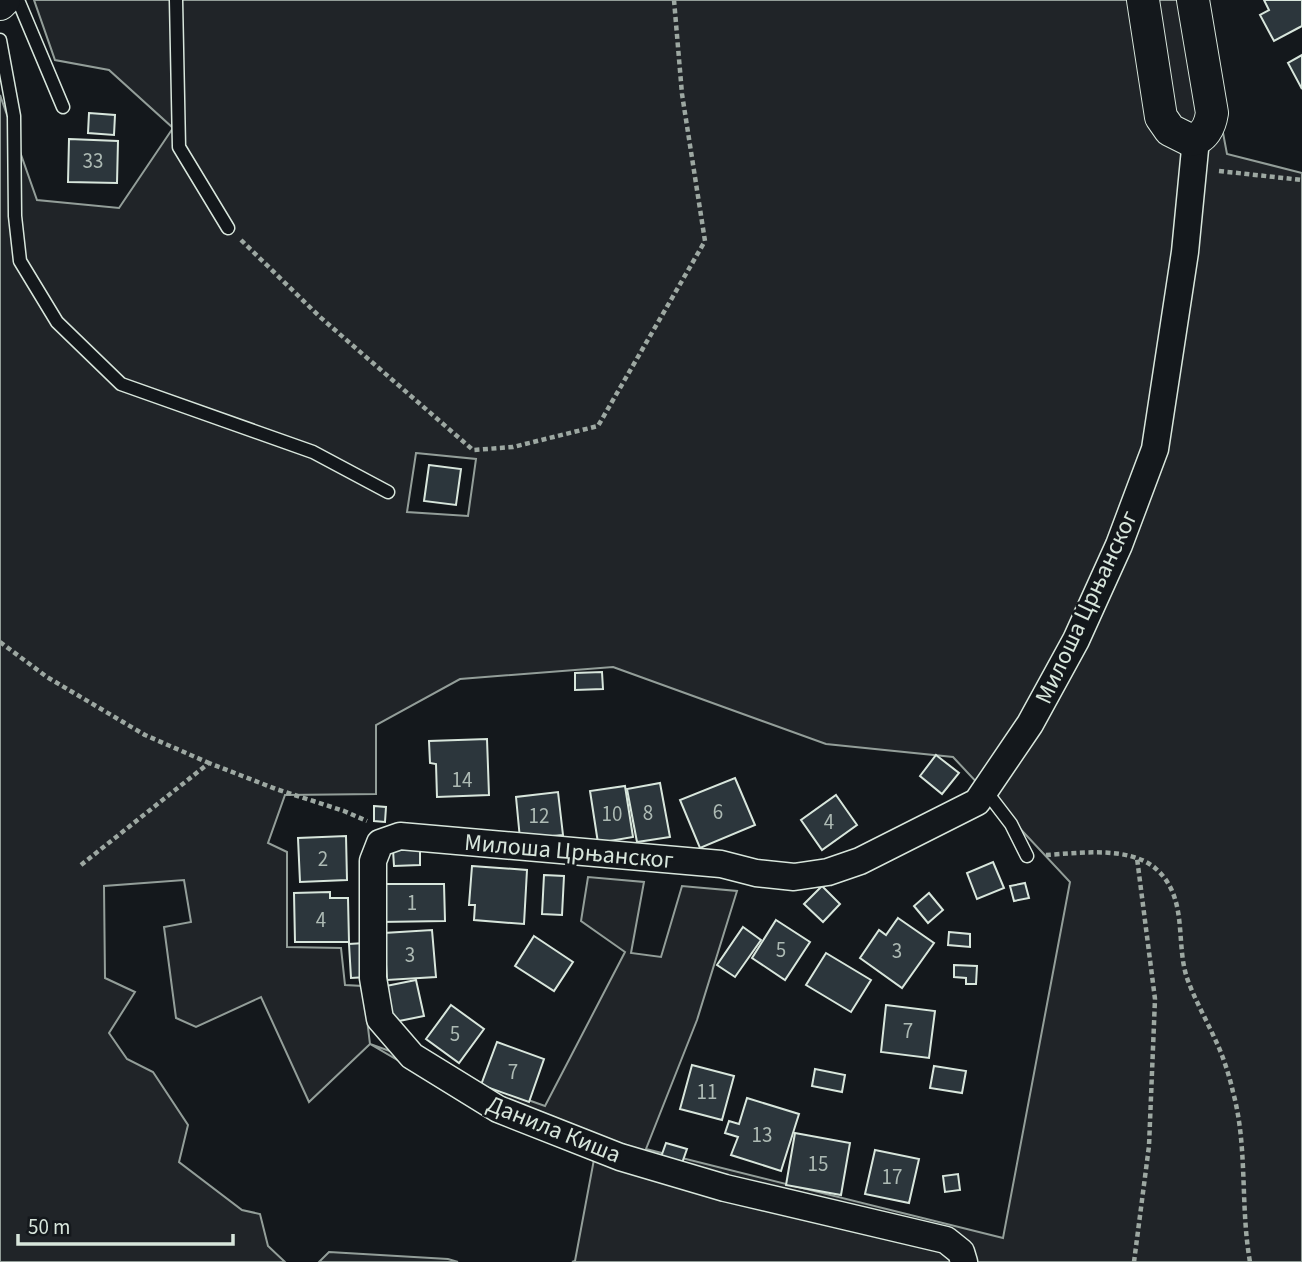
<svg xmlns="http://www.w3.org/2000/svg" width="1302" height="1262" font-family="'Source Sans 3',sans-serif">
  <style>
    .green { fill: #202428; stroke: #939e99; stroke-width: 2; fill-rule: evenodd }
    .building { fill: #2c363c; stroke: #d8e6dc; stroke-width: 2 }
    .lines { fill: none; stroke-linecap: round; stroke-linejoin: round }
    .service-casing { stroke: #d8e6dc; stroke-width: 15 }
    .minor-casing { stroke: #d8e6dc; stroke-width: 29 }
    .tertiary-casing { stroke: #d8e6dc; stroke-width: 34 }
    .path { stroke: #9da8a2; stroke-width: 4.5; stroke-dasharray: 5 3.5; stroke-linecap: butt }
    .service { stroke: #14181c; stroke-width: 12 }
    .minor { stroke: #14181c; stroke-width: 26 }
    .tertiary { stroke: #14181c; stroke-width: 32 }
    .labels { text-anchor: middle; stroke-width: 5; stroke-linejoin: round; paint-order: stroke }
    .number-label { font-size: 21px; fill: #adbab4 }
    .street-label { font-size: 24px; fill: #d8e6dc; stroke: #14181c }
  </style>
  <rect width="100%" height="100%" fill="#14181c"/>
  <g class="green">
    <path d="M 34,0 L 1198,0 L 1227,154 L 1302,173 L 1302,1262 L 572,1262 L 575,1261 L 595,1154 L 488,1113 L 370,1044 L 309,1102 L 261,997 L 196,1027 L 176,1018 L 164,927 L 191,922 L 184,880 L 104,886 L 105,978 L 135,992 L 109,1033 L 127,1059 L 153,1072 L 188,1125 L 179,1162 L 242,1210 L 260,1214 L 268,1246 L 285,1262 L 0,1262 L 0,95 L 37,200 L 119,208 L 173,128 L 109,70 L 55,60 ZM 416,453 L 476,459 L 468,516 L 407,512 ZM 613,667 L 826,744 L 953,757 L 1070,882 L 1003,1238 L 646,1149 L 697,1020 L 737,891 L 682,886 L 661,957 L 631,953 L 644,882 L 588,877 L 581,921 L 625,952 L 545,1106 L 370,1044 L 363,986 L 345,985 L 341,948 L 287,947 L 287,852 L 268,843 L 285,795 L 376,794 L 376,725 L 460,679 Z"/>
    <polygon points="329,1252 448,1259 458,1262 319,1262"/>
  </g>
  <g class="building">
    <polygon points="1264,0 1302,0 1302,26 1274,41 1260,15 1269,10"/>
    <polygon points="1302,55 1302,89 1288,63"/>
    <polygon points="89,113 115,115 114,135 88,133"/>
    <polygon points="69,139 118,141 117,183 68,182"/>
    <polygon points="429,465 461,469 456,505 424,501"/>
    <polygon points="602,672 603,689 575,690 575,673"/>
    <polygon points="487,739 489,795 437,797 436,764 430,763 429,741"/>
    <polygon points="936,755 959,773 942,794 920,776"/>
    <polygon points="735,778 755,825 700,848 680,800"/>
    <polygon points="660,783 670,837 637,842 627,789"/>
    <polygon points="625,786 633,837 598,843 590,791"/>
    <polygon points="558,792 563,835 520,839 516,797"/>
    <polygon points="836,795 857,825 822,850 801,820"/>
    <polygon points="374,806 386,807 385,822 374,821"/>
    <polygon points="346,836 347,880 300,882 298,838"/>
    <polygon points="420,849 420,865 394,866 393,850"/>
    <polygon points="993,862 1004,888 977,899 967,873"/>
    <polygon points="472,866 527,870 524,924 474,920 475,905 469,905"/>
    <polygon points="544,875 564,876 562,915 542,914"/>
    <polygon points="1025,883 1029,898 1014,901 1010,886"/>
    <polygon points="379,884 444,884 445,921 380,922"/>
    <polygon points="822,886 840,904 823,922 804,904"/>
    <polygon points="330,892 330,898 348,898 349,942 295,942 294,893"/>
    <polygon points="929,893 943,910 928,923 914,906"/>
    <polygon points="898,918 934,943 902,988 860,958 879,930 886,935"/>
    <polygon points="776,920 810,942 785,980 752,958"/>
    <polygon points="743,927 761,940 735,977 717,965"/>
    <polygon points="432,930 436,977 387,980 384,933"/>
    <polygon points="949,932 970,934 970,947 948,945"/>
    <polygon points="534,936 573,962 554,991 515,966"/>
    <polygon points="365,943 367,977 351,978 349,944"/>
    <polygon points="826,953 871,980 851,1012 806,985"/>
    <polygon points="954,965 977,966 976,984 966,984 966,978 954,977"/>
    <polygon points="416,980 424,1016 394,1022 386,986"/>
    <polygon points="451,1005 484,1029 459,1063 426,1039"/>
    <polygon points="886,1005 935,1011 929,1058 881,1052"/>
    <polygon points="497,1042 544,1059 529,1102 481,1085"/>
    <polygon points="692,1065 734,1076 722,1120 680,1109"/>
    <polygon points="934,1066 966,1071 962,1093 930,1088"/>
    <polygon points="815,1069 845,1075 842,1092 812,1086"/>
    <polygon points="747,1098 799,1114 781,1171 731,1155 738,1137 725,1133 729,1121 739,1124"/>
    <polygon points="795,1133 850,1143 841,1195 786,1185"/>
    <polygon points="666,1143 687,1149 682,1163 661,1157"/>
    <polygon points="875,1150 919,1159 909,1203 865,1194"/>
    <polygon points="958,1174 960,1190 945,1192 943,1176"/>
  </g>
  <g class="lines">
    <defs>
      <g id="service">
        <polyline points="18,0 63,107"/>
        <polyline points="176,0 179,147 228,228"/>
        <polyline points="0,40 14,116 15,216 20,261 57,322 121,384 313,452 388,492"/>
        <polyline points="985,790 1011,824 1027,856"/>
      </g>
      <polyline id="minor" points="964,1262 961,1252 946,1240 725,1188 620,1157 498,1109 412,1056 380,1019 373,978 373,861 380,843 400,836 721,864 756,873 794,877 828,872 860,861 977,802 1030,724 1076,640 1119,545 1155,449 1185,252 1196,139"/>
      <g id="tertiary">
        <path d="M 1143,0 L 1161,117 L 1170,130 L 1190,140 C 1204,139 1210,126 1212,113 L 1193,0"/>
        <polyline points="0,4 4,0"/>
      </g>
    </defs>
    <use href="#service" class="service-casing"/>
    <use href="#minor" class="minor-casing"/>
    <use href="#tertiary" class="tertiary-casing"/>
    <g class="path">
      <polyline points="1219,171 1302,180"/>
      <polyline points="241,240 320,317 473,450 513,447 598,426 705,241 682,94 674,0"/>
      <polyline points="0,642 47,677 145,735 209,763"/>
      <path d="M 1046,855 C 1079,853 1129,846 1155,868 C 1189,897 1175,942 1187,978 C 1194,998 1205,1017 1214,1037 C 1222,1053 1229,1074 1233,1092 C 1248,1147 1240,1206 1250,1262"/>
      <polyline points="81,865 209,763 276,789 344,811 367,821"/>
      <polyline points="1134,1262 1149,1146 1155,999 1137,858"/>
    </g>
    <use href="#service" class="service"/>
    <use href="#minor" class="minor"/>
    <use href="#tertiary" class="tertiary"/>
  </g>
  <g class="labels">
    <g class="number-label">
      <text x="93" y="168">33</text>
      <text x="462" y="787">14</text>
      <text x="718" y="819">6</text>
      <text x="648" y="820">8</text>
      <text x="612" y="821">10</text>
      <text x="539" y="823">12</text>
      <text x="829" y="829">4</text>
      <text x="323" y="866">2</text>
      <text x="412" y="910">1</text>
      <text x="321" y="927">4</text>
      <text x="781" y="957">5</text>
      <text x="897" y="958">3</text>
      <text x="410" y="962">3</text>
      <text x="908" y="1038">7</text>
      <text x="455" y="1041">5</text>
      <text x="513" y="1079">7</text>
      <text x="707" y="1099">11</text>
      <text x="762" y="1142">13</text>
      <text x="818" y="1171">15</text>
      <text x="892" y="1184">17</text>
    </g>
    <g class="street-label">
      <text transform="translate(1086 607) rotate(-65)" y="8">Милоша Црњанског</text>
      <text transform="translate(569 851) rotate(5)" y="8">Милоша Црњанског</text>
      <text transform="translate(554 1129) rotate(22)" y="8">Данила Киша</text>
    </g>
  </g>
  <path d="M18 1234v10h215v-10" fill="none" stroke="#d8e6dc" stroke-width="3.5"/>
  <text x="28" y="1234" font-size="21" fill="#d8e6dc" stroke="#14181c" stroke-width="5" paint-order="stroke">50 m</text>
</svg>
